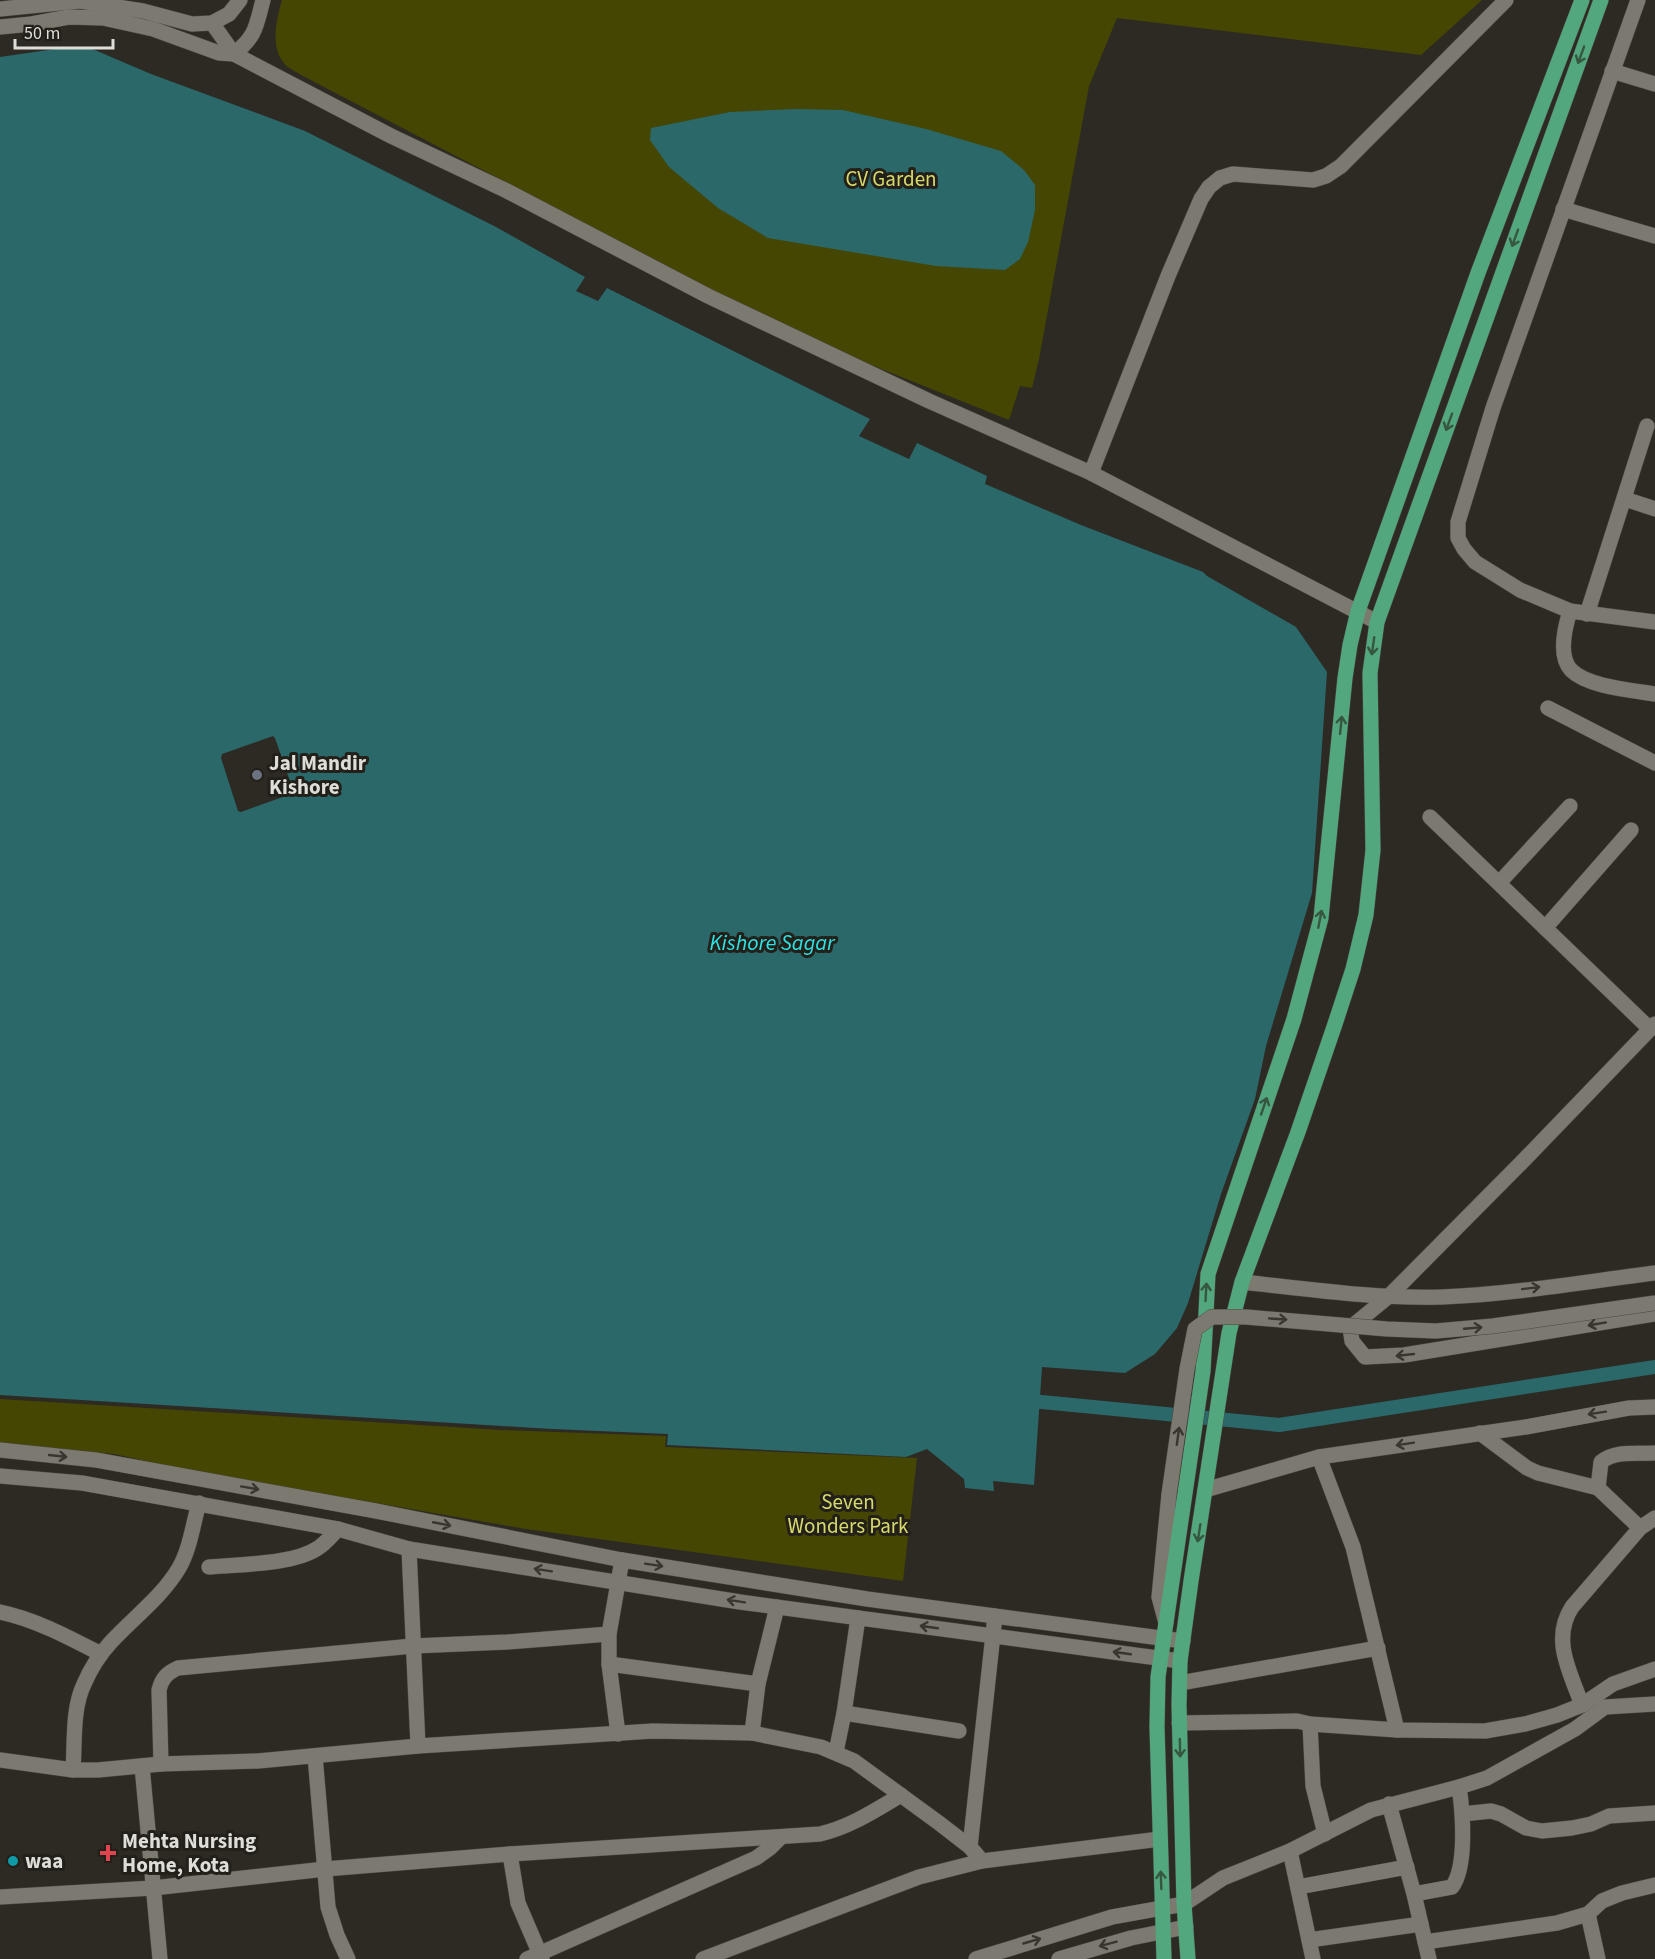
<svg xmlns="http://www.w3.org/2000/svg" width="1655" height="1959" font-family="'Source Sans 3',sans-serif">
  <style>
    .park { fill: #454602 }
    .water { fill: #2b686a; fill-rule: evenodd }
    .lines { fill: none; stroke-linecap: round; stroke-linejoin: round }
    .canal { stroke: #2b686a; stroke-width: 14 }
    .minor-casing { stroke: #494842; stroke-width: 16 }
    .tertiary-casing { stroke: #494842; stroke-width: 16 }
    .primary-casing { stroke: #494842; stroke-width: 16 }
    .minor { stroke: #7c7971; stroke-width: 15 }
    .tertiary { stroke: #7c7971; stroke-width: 15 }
    .primary { stroke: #52a77e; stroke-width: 15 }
    .tertiary-bridge-casing { stroke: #494842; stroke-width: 16; stroke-linecap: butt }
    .tertiary-bridge { stroke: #7c7971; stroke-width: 15 }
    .oneway { stroke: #365642 }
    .oneway2 { stroke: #393630 }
    .worship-dot { fill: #6b7280; stroke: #23201a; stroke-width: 2 }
    .health-dot { fill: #e0444e; stroke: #23201a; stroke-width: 2 }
    .culture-dot { fill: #0f9aa8; stroke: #23201a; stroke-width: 2 }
    .labels { text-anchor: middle; stroke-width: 6; stroke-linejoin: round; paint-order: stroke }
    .park-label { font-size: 21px; fill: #d7da6b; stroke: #23201a }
    .poi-label { font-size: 21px; font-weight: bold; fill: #deddd8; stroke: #23201a; text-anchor: start }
    .water-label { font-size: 22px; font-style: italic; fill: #2ce3e6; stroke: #23201a }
  </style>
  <rect width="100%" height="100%" fill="#2d2a23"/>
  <g class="park">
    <path d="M 282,0 L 1482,0 L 1421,55 L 1117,18 L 1089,86 L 1039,359 L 1032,388 L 1020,386 L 1009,420 L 804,338 L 303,76 C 297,72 287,68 283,62 C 270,45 277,18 282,0 Z"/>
    <polygon points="0,1399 501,1430 666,1436 665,1447 917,1458 903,1581 526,1529 192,1471 114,1454 0,1443"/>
  </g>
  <g class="water">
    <path d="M 62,48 L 90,48 L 151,74 L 305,131 L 496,227 L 585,277 L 576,291 L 598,301 L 607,288 L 870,419 L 859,436 L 909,459 L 917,443 L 987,476 L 985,484 L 1081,525 L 1203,572 L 1207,576 L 1296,627 L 1327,672 L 1312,893 L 1266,1046 L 1255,1099 L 1221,1194 L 1188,1303 L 1177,1328 L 1155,1354 L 1125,1373 L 1042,1367 L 1034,1485 L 993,1481 L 994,1491 L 965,1488 L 964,1479 L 927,1449 L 906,1457 L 667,1445 L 668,1434 L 552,1429 L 0,1395 L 0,57 ZM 273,736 L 275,738 L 294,793 L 241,812 L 238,811 L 221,758 L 222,754 Z"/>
    <polygon points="795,109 843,110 926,129 1001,151 1024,170 1035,185 1035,210 1028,242 1020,259 1005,270 936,266 768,238 718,208 669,167 650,140 651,128 730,112"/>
  </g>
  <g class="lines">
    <polyline class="canal" points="1021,1400 1279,1425 1655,1367"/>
    <defs>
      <g id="minor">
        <polyline points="1638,0 1493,408 1458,522 1458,538 1464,549 1475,562 1520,590 1570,611 1655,622"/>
        <polyline points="1612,71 1655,84"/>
        <polyline points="1563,209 1655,236"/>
        <polyline points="1091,473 1168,276 1201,199 1209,187 1220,178 1233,174 1313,180 1326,176 1341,166 1506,0"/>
        <polyline points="1625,499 1655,509"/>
        <path d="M 1570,611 C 1565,627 1558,656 1571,670 C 1588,687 1631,690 1655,694"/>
        <polyline points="1587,614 1647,426"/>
        <polyline points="1548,708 1655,763"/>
        <polyline points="1430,817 1650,1029"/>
        <polyline points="1499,883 1570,806"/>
        <polyline points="1545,928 1631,830"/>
        <polyline points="1389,1296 1523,1161 1655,1024"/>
        <polyline points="1480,1433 1527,1468 1538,1473 1598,1488 1640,1528"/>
        <polyline points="1319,1457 1353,1547 1397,1730"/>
        <path d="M 1598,1488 L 1601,1462 C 1615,1450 1637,1454 1655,1453"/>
        <polyline points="409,1549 418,1746"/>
        <path d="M 209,1567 C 239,1564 293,1565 318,1548 C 326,1543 332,1535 338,1529"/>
        <path d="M 0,1612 C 35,1619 70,1638 101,1654"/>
        <polyline points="609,1664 758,1684"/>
        <polyline points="1180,1683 1378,1648"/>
        <path d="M 1582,1705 C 1570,1672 1551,1639 1572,1607 L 1640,1528 L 1655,1518"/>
        <polyline points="844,1713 959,1731"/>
        <polyline points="1179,1723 1297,1721 1310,1724 1397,1730 1485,1731 1525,1724 1557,1715 1582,1705 1613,1684 1655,1669"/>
        <polyline points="1310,1724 1313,1786 1325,1834"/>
        <polyline points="752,1733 758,1684 777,1607"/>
        <polyline points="618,1734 609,1664 609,1634 622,1560"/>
        <polyline points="836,1752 844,1713 858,1618"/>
        <polyline points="315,1756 328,1907 337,1935 348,1959"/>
        <polyline points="0,1760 73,1770 98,1770 161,1764 258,1761 418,1746 653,1731 752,1733 821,1747 854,1761 939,1823 970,1847 982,1861"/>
        <path d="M 161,1764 L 159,1690 C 162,1678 167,1673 178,1668 L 413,1646 L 507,1642 L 609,1634"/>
        <polyline points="142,1766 160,1959"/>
        <path d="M 73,1770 C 75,1743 72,1709 84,1684 C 90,1670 100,1654 111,1642 C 134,1617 161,1598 179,1568 C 190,1549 193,1524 199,1503"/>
        <polyline points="1389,1804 1414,1894 1429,1959"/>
        <polyline points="1462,1814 1491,1811 1501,1814 1526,1828 1542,1831 1572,1828 1591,1824 1609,1816 1655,1813"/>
        <polyline points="970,1847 995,1616"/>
        <polyline points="1290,1851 1313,1959"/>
        <polyline points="510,1854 518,1903 542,1959"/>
        <polyline points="1298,1887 1407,1867"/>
        <path d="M 1414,1894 L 1452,1887 C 1467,1867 1463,1812 1459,1787"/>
        <path d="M 0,1897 L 153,1888 L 325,1869 L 510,1854 L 820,1834 C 850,1827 874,1811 901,1795"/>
        <polyline points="1184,1904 1223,1878 1290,1851 1371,1810 1459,1787 1487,1778 1575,1729 1605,1707 1655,1704"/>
        <polyline points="1588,1914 1598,1959"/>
        <polyline points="1309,1940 1421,1924"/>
        <polyline points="1425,1942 1557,1923 1588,1914 1602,1901 1622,1893 1655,1885"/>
        <polyline points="527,1959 756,1858 770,1848 781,1837"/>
        <polyline points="703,1959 919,1877 982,1861 1160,1839"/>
      </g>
      <g id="tertiary">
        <polyline points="0,9 80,1 143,11 192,24 212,23 229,14 240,0"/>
        <polyline points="212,23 234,54 391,136 505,190 708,296 929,401 1091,473 1377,622"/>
        <path d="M 0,27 L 31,24 L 69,17 L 103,18 L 153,29 L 219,53 L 234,54 C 256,36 256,27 263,0"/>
        <path d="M 1242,1282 C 1308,1289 1375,1299 1442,1297 C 1513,1294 1584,1282 1655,1273"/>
        <polyline points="1389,1296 1350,1328 1352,1341 1365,1357 1404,1355 1655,1314"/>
        <polyline points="0,1450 96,1460 376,1511 622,1560 867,1599 1183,1641"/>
        <polyline points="0,1476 82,1483 338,1529 409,1549 740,1602 1180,1661"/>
        <polyline points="1205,1490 1319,1457 1526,1427 1629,1408 1655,1407"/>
        <polyline points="1166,1623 1159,1597 1169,1494"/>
        <polyline points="976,1959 1112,1917 1184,1904"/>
        <polyline points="1059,1959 1131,1938 1186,1927"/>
      </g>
      <g id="primary">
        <polyline points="1164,1959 1157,1727 1158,1677 1203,1371 1208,1274 1294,1019 1321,918 1345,678 1350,645 1358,611 1478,273 1582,0"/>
        <polyline points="1188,1959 1184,1904 1179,1705 1180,1661 1191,1581 1229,1333 1242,1282 1298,1132 1335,1024 1353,969 1366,915 1373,850 1370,673 1377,622 1601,0"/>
      </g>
    </defs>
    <use href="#minor" class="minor-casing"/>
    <use href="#tertiary" class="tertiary-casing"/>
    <use href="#primary" class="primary-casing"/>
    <use href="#minor" class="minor"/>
    <use href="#tertiary" class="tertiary"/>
    <use href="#primary" class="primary"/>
    <defs>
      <polyline id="tertiary-bridge" points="1169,1494 1187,1369 1195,1329 1212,1317 1246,1317 1387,1329 1436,1331 1493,1326 1655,1303"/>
    </defs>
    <use href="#tertiary-bridge" class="tertiary-bridge-casing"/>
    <use href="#tertiary-bridge" class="tertiary-bridge"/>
  </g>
  <defs><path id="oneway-shaft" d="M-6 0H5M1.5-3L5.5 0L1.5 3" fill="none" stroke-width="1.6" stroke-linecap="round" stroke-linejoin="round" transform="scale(1.5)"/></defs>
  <g class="oneway">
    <use href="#oneway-shaft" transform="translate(1581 55) rotate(110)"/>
    <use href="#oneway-shaft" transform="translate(1515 238) rotate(110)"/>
    <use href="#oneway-shaft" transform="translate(1449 422) rotate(110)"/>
    <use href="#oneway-shaft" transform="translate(1373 646) rotate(98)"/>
    <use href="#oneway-shaft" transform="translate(1341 725) rotate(-84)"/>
    <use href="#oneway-shaft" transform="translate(1320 919) rotate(-79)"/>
    <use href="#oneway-shaft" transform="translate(1264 1106) rotate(-71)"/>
    <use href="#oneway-shaft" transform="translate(1206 1292) rotate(-87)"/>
    <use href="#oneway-shaft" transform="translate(1199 1533) rotate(99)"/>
    <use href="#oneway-shaft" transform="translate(1180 1748) rotate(89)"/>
    <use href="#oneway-shaft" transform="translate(1161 1880) rotate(-92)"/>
  </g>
  <g class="oneway2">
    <use href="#oneway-shaft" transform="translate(1531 1288) rotate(-7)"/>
    <use href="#oneway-shaft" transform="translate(1278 1319) rotate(4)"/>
    <use href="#oneway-shaft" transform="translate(1597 1324) rotate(170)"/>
    <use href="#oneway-shaft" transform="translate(1473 1328) rotate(-5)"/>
    <use href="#oneway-shaft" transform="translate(1405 1355) rotate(174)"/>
    <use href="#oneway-shaft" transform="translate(1597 1413) rotate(171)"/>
    <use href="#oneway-shaft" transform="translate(1178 1436) rotate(-82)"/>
    <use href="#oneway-shaft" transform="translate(1405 1444) rotate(171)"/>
    <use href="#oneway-shaft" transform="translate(58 1456) rotate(6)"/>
    <use href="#oneway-shaft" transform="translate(250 1488) rotate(10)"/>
    <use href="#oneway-shaft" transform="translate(442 1524) rotate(11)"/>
    <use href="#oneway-shaft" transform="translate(654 1565) rotate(9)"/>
    <use href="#oneway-shaft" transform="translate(543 1570) rotate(-171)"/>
    <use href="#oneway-shaft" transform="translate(736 1601) rotate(-171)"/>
    <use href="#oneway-shaft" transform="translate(929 1627) rotate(-172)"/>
    <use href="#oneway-shaft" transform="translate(1122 1653) rotate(-172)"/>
    <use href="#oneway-shaft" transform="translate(1032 1941) rotate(-16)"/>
    <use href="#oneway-shaft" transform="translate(1108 1944) rotate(165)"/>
  </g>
  <circle class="worship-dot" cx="257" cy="775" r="6"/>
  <path class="health-dot" d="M105 1844h6v6h6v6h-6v6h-6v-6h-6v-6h6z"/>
  <circle class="culture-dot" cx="13" cy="1861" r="6"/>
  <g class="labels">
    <g class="park-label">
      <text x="891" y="186">CV Garden</text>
      <text x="848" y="1509">Seven<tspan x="848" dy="24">Wonders Park</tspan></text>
    </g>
    <g class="poi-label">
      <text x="269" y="770">Jal Mandir<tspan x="269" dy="24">Kishore</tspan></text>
      <text x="122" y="1848">Mehta Nursing<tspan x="122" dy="24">Home, Kota</tspan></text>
      <text x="25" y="1868">waa</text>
    </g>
    <g class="water-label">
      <text x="772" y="950">Kishore Sagar</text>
    </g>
  </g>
  <path d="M15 39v9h98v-9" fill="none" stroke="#deddd8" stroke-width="3"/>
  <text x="24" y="39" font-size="18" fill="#deddd8" stroke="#23201a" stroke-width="4.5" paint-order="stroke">50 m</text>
</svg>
